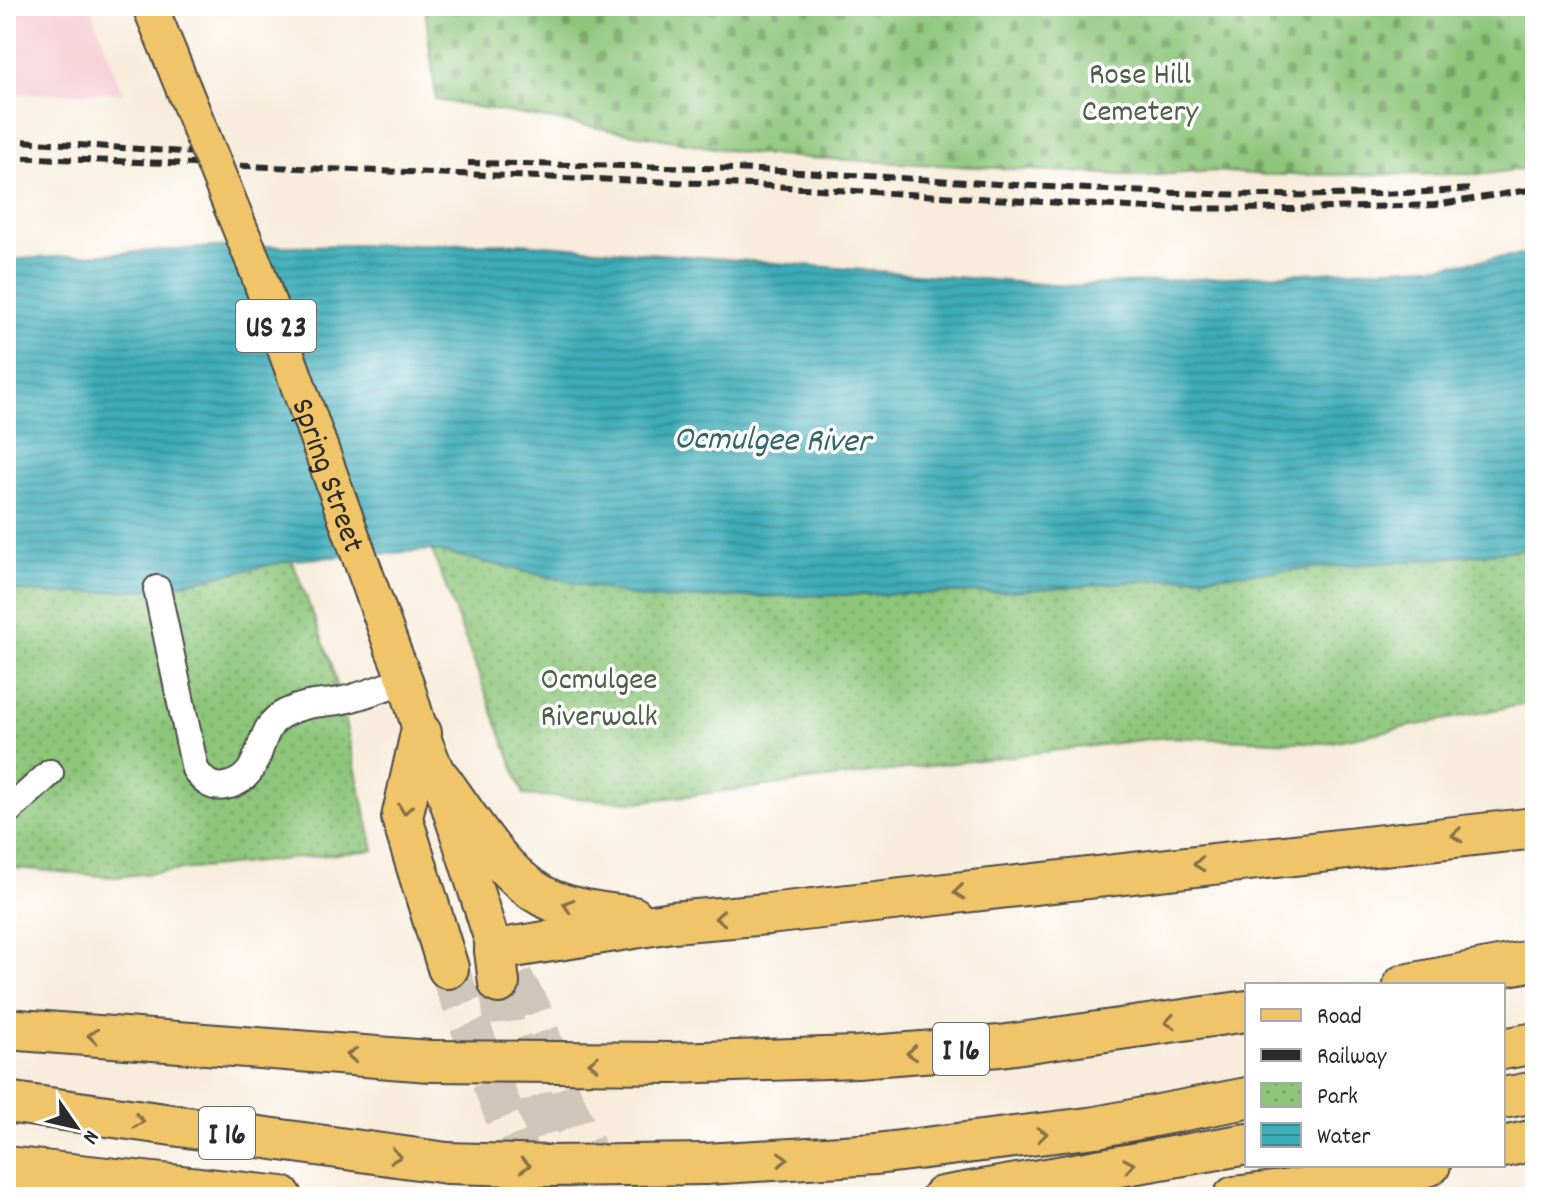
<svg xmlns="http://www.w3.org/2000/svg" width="1541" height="1203" font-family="Dekko,sans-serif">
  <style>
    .built { fill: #f6cfd7 }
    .cemetery { fill: url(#cemetery-stones); stroke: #5c7852; stroke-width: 2 }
    .park { fill: url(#park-dots); stroke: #5c7852; stroke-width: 2 }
    .water { fill: url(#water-rules); stroke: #346c72; stroke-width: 2 }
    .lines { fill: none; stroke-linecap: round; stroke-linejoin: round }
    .highway-tunnel { stroke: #cfc6b9; stroke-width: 40; stroke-dasharray: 40 20; stroke-linecap: butt }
    .minor-casing { stroke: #4a4846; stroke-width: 30 }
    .major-casing { stroke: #4a4846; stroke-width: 38 }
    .highway-casing { stroke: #4a4846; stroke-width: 44 }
    .minor { stroke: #fff; stroke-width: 26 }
    .major { stroke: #f0c469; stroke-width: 34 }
    .highway { stroke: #f0c469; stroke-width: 40 }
    .rail { stroke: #2b2b2b; stroke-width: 6; stroke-dasharray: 12 6; stroke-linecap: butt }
    .major-bridge-casing { stroke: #4a4846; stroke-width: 38; stroke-linecap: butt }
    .highway-bridge-casing { stroke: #4a4846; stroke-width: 44; stroke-linecap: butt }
    .major-bridge { stroke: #f0c469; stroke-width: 34 }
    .highway-bridge { stroke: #f0c469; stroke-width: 40 }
    .oneway { stroke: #847047 }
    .labels { text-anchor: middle; stroke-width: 7; stroke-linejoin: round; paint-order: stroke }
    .shield { fill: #fff; stroke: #6b6b6b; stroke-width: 2 }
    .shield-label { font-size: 30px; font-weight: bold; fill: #2b2b2b }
    .park-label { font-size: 32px; fill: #4d6147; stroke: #fff }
    .street-label { font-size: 32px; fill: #2b2b2b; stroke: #fff }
    .water-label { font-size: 34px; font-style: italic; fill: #33656a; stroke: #fff }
  </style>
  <defs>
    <pattern id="cemetery-stones" width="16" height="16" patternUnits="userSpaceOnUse" patternTransform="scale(2)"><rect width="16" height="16" fill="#8dc67a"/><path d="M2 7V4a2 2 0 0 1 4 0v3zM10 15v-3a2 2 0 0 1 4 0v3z" fill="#73a164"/></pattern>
    <pattern id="park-dots" width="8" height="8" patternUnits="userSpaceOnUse" patternTransform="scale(2)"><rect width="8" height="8" fill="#8dc67a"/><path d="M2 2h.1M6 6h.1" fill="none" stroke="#73a164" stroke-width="1.8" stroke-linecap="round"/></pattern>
    <pattern id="water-rules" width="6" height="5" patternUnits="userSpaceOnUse" patternTransform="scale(2)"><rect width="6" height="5" fill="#3cacb8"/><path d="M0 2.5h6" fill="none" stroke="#338c96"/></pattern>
  </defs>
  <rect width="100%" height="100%" fill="#fff"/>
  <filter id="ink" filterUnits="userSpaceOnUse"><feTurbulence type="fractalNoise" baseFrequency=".0125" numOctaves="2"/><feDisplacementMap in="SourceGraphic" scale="16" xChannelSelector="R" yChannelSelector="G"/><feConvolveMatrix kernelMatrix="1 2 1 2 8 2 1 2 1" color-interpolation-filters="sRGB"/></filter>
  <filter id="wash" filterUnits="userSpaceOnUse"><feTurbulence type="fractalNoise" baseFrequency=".006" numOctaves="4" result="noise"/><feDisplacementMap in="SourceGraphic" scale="32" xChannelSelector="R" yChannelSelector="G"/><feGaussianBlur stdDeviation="1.8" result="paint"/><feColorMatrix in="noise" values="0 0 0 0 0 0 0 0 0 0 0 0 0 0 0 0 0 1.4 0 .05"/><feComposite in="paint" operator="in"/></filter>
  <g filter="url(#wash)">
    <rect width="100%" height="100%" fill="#f8eddc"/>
    <g class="built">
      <polygon points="6,6 90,6 123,93 6,94"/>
      <polygon points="1535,1185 1535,1197 1462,1197"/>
    </g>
    <polygon class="cemetery" points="425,6 1535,6 1535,167 1486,174 1265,175 1213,171 1143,176 808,158 744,153 436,100"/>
    <g class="park">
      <polygon points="1535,548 1535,702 1326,743 1166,737 636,802 524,795 432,550 645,599 997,592 1433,559"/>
      <polygon points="292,560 332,665 374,850 114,877 6,867 6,589 55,594 157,589"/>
    </g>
    <polygon class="water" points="520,243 1068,286 1445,265 1535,253 1535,548 1433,559 997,592 645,599 432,550 292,560 157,589 55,594 6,589 6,260 217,247"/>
  </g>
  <g filter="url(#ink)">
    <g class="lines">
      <g class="highway-tunnel">
        <polyline points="448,968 536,1197"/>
        <polyline points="513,979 531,1009 558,1088 608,1197"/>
        <polyline points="499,983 504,1023 551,1143 575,1197"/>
      </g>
      <defs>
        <g id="minor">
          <path d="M 157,589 L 195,769 C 202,780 211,789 225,786 C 268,778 252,728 285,713 C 305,703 318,704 339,701 C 361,697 384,687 405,680"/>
          <polyline points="6,813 50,773"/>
        </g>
        <polyline id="major" points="393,650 405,680 421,733 440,779 495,950"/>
        <g id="highway">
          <polyline points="421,733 402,818 448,968"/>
          <path d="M 440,779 C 470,819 505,882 553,901 C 579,911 606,913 633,917"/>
          <polyline points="495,950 672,922 768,914 1535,828"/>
          <polyline points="495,950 499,983"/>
          <polyline points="1404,985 1535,960"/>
          <polyline points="6,1029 430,1061"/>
          <polyline points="1503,1049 1535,1043"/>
          <polyline points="672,1063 857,1057 1000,1046 1247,1011"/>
          <polyline points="1503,1098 1535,1092"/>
          <polyline points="6,1102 447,1163"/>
          <polyline points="1503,1147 1535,1140"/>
          <polyline points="705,1164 876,1154 1096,1127 1247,1098"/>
          <polyline points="6,1167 282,1197"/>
          <polyline points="942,1197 1247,1144"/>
          <polyline points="1234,1197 1329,1185"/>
          <polyline points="1304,1197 1430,1165"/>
        </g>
      </defs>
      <use href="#minor" class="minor-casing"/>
      <use href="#major" class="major-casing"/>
      <use href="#highway" class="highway-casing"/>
      <use href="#minor" class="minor"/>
      <use href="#major" class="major"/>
      <use href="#highway" class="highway"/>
      <g class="rail">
        <polyline points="6,140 212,154"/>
        <polyline points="6,157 752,185 1147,208 1295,209 1435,205 1535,189"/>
        <path d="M 468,163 C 565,165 662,166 758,170 C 995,181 1234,207 1471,189"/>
      </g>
      <defs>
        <g id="major-bridge">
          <path id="s1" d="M 150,6 L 256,268 L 393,650"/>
        </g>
        <g id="highway-bridge">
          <polyline points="430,1061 672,1063"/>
          <polyline points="447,1163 550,1166 705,1164"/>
        </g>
      </defs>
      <use href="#major-bridge" class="major-bridge-casing"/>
      <use href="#highway-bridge" class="highway-bridge-casing"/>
      <use href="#major-bridge" class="major-bridge"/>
      <use href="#highway-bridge" class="highway-bridge"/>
    </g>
    <defs><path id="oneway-chevron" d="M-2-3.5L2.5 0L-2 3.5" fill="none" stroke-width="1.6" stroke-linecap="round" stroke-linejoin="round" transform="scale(2)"/></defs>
    <g class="oneway">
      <use href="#oneway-chevron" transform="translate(405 809) rotate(97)"/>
      <use href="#oneway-chevron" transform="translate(1457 835) rotate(174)"/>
      <use href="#oneway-chevron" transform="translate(1199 864) rotate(174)"/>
      <use href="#oneway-chevron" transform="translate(959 892) rotate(174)"/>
      <use href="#oneway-chevron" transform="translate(568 905) rotate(-163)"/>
      <use href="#oneway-chevron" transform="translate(720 918) rotate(175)"/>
      <use href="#oneway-chevron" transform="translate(1170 1022) rotate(172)"/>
      <use href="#oneway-chevron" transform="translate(93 1036) rotate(-176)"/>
      <use href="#oneway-chevron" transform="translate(912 1053) rotate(176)"/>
      <use href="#oneway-chevron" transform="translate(352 1055) rotate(-176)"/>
      <use href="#oneway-chevron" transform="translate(594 1063) rotate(-179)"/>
      <use href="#oneway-chevron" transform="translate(139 1121) rotate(8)"/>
      <use href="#oneway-chevron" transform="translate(1042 1134) rotate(-7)"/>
      <use href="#oneway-chevron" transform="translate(396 1156) rotate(8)"/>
      <use href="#oneway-chevron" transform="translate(783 1159) rotate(-3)"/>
      <use href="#oneway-chevron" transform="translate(525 1165) rotate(2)"/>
      <use href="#oneway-chevron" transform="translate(1129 1165) rotate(-10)"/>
    </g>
  </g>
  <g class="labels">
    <g class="shield">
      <rect x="236" y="300" width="80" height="52" rx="6"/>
      <rect x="933" y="1023" width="56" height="52" rx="6"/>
      <rect x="199" y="1107" width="56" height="52" rx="6"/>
    </g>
    <g class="shield-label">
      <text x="276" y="336">US 23</text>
      <text x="961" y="1059">I 16</text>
      <text x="227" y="1143">I 16</text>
    </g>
    <g class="park-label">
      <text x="1140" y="83">Rose Hill<tspan x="1140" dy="37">Cemetery</tspan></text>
      <text x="599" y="688">Ocmulgee<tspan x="599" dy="37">Riverwalk</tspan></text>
    </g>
    <g class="street-label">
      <text dy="11" stroke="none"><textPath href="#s1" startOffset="502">Spring Street</textPath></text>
    </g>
    <g class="water-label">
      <text transform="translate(772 437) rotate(1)" y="12">Ocmulgee River</text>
    </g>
  </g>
  <rect width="1541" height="1203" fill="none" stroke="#fff" stroke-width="32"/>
  <rect x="1245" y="983" width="260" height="184" fill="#ffffff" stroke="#aaaaaa" stroke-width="2"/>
  <rect x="1261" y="1009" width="40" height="12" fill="#f0c469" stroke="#aaaaaa" stroke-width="2"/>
  <text x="1317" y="1023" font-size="24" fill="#2b2b2b">Road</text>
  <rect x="1261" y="1049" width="40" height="12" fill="#2b2b2b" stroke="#aaaaaa" stroke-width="2"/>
  <text x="1317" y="1063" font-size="24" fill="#2b2b2b">Railway</text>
  <rect x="1261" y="1083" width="40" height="24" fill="url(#park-dots)" stroke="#aaaaaa" stroke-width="2"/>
  <text x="1317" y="1103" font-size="24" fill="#2b2b2b">Park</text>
  <rect x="1261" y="1123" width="40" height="24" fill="url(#water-rules)" stroke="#aaaaaa" stroke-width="2"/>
  <text x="1317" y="1143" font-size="24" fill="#2b2b2b">Water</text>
  <g transform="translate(76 1127) rotate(124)" stroke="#ffffff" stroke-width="6" paint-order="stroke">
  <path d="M0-6L14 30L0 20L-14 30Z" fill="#2b2b2b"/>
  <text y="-12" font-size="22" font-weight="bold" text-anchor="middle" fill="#2b2b2b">N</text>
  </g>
</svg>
